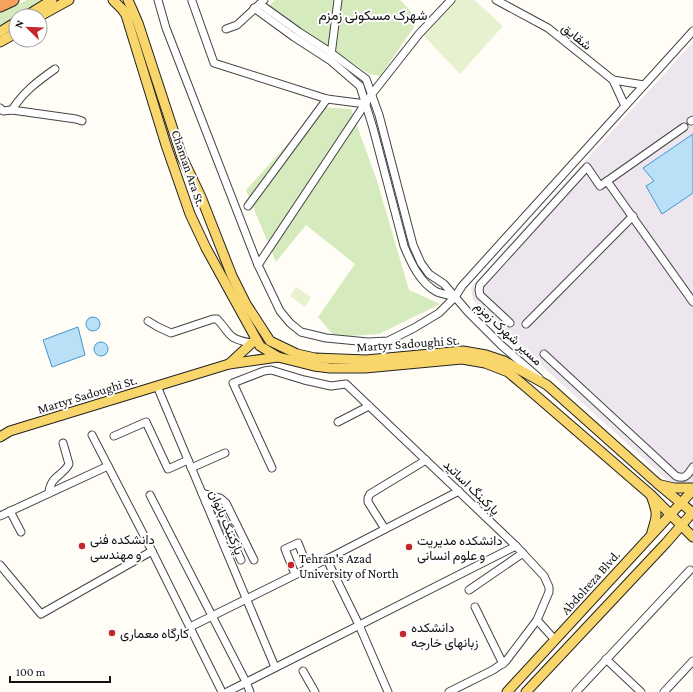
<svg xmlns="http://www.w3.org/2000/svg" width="693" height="692" font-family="'Crimson Pro',Vazirmatn,serif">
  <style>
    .industrial { fill: #eee6ef }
    .green { fill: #d5ebbd }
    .pitch { fill: #e6f2cf }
    .water { fill: #b9e0f7; stroke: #3f96cf }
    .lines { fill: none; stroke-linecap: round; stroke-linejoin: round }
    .minor-casing { stroke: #444; stroke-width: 9 }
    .major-casing { stroke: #222; stroke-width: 11 }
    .highway-casing { stroke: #222; stroke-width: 13 }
    .minor { stroke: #fff; stroke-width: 7 }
    .major { stroke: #f9d66b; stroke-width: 9 }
    .highway { stroke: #f5a25d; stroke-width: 11 }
    .poi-dot { fill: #c4262e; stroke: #fff; stroke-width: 1.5 }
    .labels { text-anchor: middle; stroke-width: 4; stroke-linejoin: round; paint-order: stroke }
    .street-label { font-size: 13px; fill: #111; stroke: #fff }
    .poi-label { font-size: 13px; fill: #111; stroke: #fff; text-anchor: start }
    .neighbourhood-label { font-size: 14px; fill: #111; stroke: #fff }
  </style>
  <rect width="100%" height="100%" fill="#fffdf5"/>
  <polygon class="industrial" points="693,42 693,483 681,485 667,480 497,325 473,300 471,289 473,285"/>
  <g class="green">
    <polygon points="27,0 57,0 30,16 16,16 16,25 0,34 0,12"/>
    <polygon points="275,0 400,0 419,20 380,76 369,74 269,6"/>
    <polygon points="321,107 351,109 377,181 409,290 440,304 379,334 335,337 318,317 355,264 306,225 276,262 246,190"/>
  </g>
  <g class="pitch">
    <polygon points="456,0 474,0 503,26 460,74 421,33"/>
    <polygon points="296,287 311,297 305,307 290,296"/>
  </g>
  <g class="water">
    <polygon points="693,134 693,193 662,214 646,186 654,181 643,168"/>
    <circle cx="93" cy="324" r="7"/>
    <polygon points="78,327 85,355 52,367 43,340"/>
    <circle cx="101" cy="349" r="7"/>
  </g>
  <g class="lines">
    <defs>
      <g id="minor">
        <polyline points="158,0 166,28 258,265 280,311 290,323 301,332 326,338 368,342 388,341 414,328 439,313 455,297 462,286 693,31"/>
        <polyline points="496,0 548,28 613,80 644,85"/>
        <polyline points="192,1 214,63 327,99 366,104"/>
        <polyline points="260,4 299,32 330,52 366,79 379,115 413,245 421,263 429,274 444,284 468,312 501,345 539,378"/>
        <path d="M 254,8 L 294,37 L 331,61 L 360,86 L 373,128 L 404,246 C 411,263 420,283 437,292 C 442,294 450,295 455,297"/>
        <polyline points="226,29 237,25 264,0"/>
        <polyline points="331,55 338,0"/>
        <polyline points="613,80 625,106"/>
        <polyline points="0,108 3,111 12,110 76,119 82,121"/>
        <path d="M 12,110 C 23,92 38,81 55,69"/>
        <polyline points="691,121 693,120"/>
        <polyline points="607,181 693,302"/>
        <polyline points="248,206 327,99"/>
        <polyline points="258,265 371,95 419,34 451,0"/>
        <path d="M 148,321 L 158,327 L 171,333 L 213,319 L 217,319 C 232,335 226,338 251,343"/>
        <polyline points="510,323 480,295 479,290 480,285 587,167 600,186 684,127"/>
        <polyline points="526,324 633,216"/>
        <path d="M 544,354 L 676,476 C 686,480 688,474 693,467"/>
        <polyline points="157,386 275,667"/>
        <polyline points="338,422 369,406"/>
        <polyline points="92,435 152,551 222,692"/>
        <polyline points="114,436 146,422 168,469 188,460"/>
        <polyline points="191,468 225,453"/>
        <polyline points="272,468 233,383 264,371 271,370 304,380 331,386 346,384 516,546 544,576 549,587 549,592 537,620 506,661 493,670 449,692"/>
        <path d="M 49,493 C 50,476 63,476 69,464 L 63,443"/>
        <polyline points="202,493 220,498 226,503 254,560"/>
        <polyline points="150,495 246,682 250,692"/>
        <polyline points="206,503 214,505 218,509 241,560"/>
        <polyline points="10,511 21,532"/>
        <polyline points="0,516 108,466"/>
        <polyline points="385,529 368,502 368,498 370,494 426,460"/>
        <polyline points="0,565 41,614 152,551"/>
        <polyline points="295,574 285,549 298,543 308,568"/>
        <polyline points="469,590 523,553"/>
        <polyline points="475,607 503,664"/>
        <polyline points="537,620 555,640"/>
        <polyline points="190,627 329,558"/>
        <polyline points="606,659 641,692"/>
        <polyline points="303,671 315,692"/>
        <polyline points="227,692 516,546"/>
        <polyline points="388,692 359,625 328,562 329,558 459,491"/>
        <polyline points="576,692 690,570"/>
        <polyline points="664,692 693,661"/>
      </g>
      <g id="major">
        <polyline points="113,0 122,9 126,15 166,145 190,214 206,248 260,346 278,357 314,366 330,368 365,368 462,359 485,363 508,372 526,387 651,495 693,537"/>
        <polyline points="128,0 138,23 182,157 201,197 232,276 246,304 270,341 297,354 315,358 366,360 463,351 486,355 504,361 547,385 658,484 693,513"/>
        <polyline points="26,16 52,0"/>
        <polyline points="40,16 69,0"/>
        <polyline points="0,32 16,22"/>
        <polyline points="0,42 16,33"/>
        <polyline points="229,364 256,339"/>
        <polyline points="0,437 10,431 229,364 278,357"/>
        <polyline points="661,485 674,488 693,488"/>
        <path d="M 652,498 C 658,514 657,516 652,532"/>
        <polyline points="507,692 693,490"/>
        <polyline points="526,692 666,543 693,512"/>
      </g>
      <polyline id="highway" points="0,6 13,0"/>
    </defs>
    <use href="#minor" class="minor-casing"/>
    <use href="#major" class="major-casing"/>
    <use href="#highway" class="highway-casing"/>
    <use href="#minor" class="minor"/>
    <use href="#major" class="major"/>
    <use href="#highway" class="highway"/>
  </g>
  <g class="poi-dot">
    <circle cx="82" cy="546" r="4"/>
    <circle cx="409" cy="547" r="4"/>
    <circle cx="291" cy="565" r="4"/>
    <circle cx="112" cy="633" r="4"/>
    <circle cx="403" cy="634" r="4"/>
  </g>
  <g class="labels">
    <g class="street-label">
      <text transform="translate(577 36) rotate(39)" y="5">شقایق</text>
      <text transform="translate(189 168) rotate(71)" y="5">Chaman Ara St.</text>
      <text transform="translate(509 333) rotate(43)" y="5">مسیر شهرک زمزم</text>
      <text transform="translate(408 343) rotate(-4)" y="5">Martyr Sadoughi St.</text>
      <text transform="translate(87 394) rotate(-17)" y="5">Martyr Sadoughi St.</text>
      <text transform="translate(472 487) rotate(44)" y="5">پارکینگ اساتید</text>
      <text transform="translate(227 522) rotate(67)" y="5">پارکینگ بانوان</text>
      <text transform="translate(590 582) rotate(-48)" y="5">Abdolreza Blvd.</text>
    </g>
    <g class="poi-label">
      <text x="90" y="544">دانشکده فنی<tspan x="90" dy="15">و مهندسی</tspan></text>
      <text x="417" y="545">دانشکده مدیریت<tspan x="417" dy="15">و علوم انسانی</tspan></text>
      <text x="299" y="563">Tehran's Azad<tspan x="299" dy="15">University of North</tspan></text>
      <text x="411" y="632">دانشکده<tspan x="411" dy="15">زبانهای خارجه</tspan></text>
      <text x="120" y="638">کارگاه معماری</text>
    </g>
    <g class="neighbourhood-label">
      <text x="373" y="20">شهرک مسکونی زمزم</text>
    </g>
  </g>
  <g transform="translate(28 28) rotate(293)"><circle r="19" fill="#ffffff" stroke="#a0a0a0"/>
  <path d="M0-3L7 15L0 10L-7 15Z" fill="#c4262e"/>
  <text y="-6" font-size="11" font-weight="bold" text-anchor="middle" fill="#111111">N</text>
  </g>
  <path d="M10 676v6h100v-6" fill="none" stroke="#111111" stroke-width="2"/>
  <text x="16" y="676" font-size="12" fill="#111111" stroke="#ffffff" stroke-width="3" paint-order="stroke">100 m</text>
</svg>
